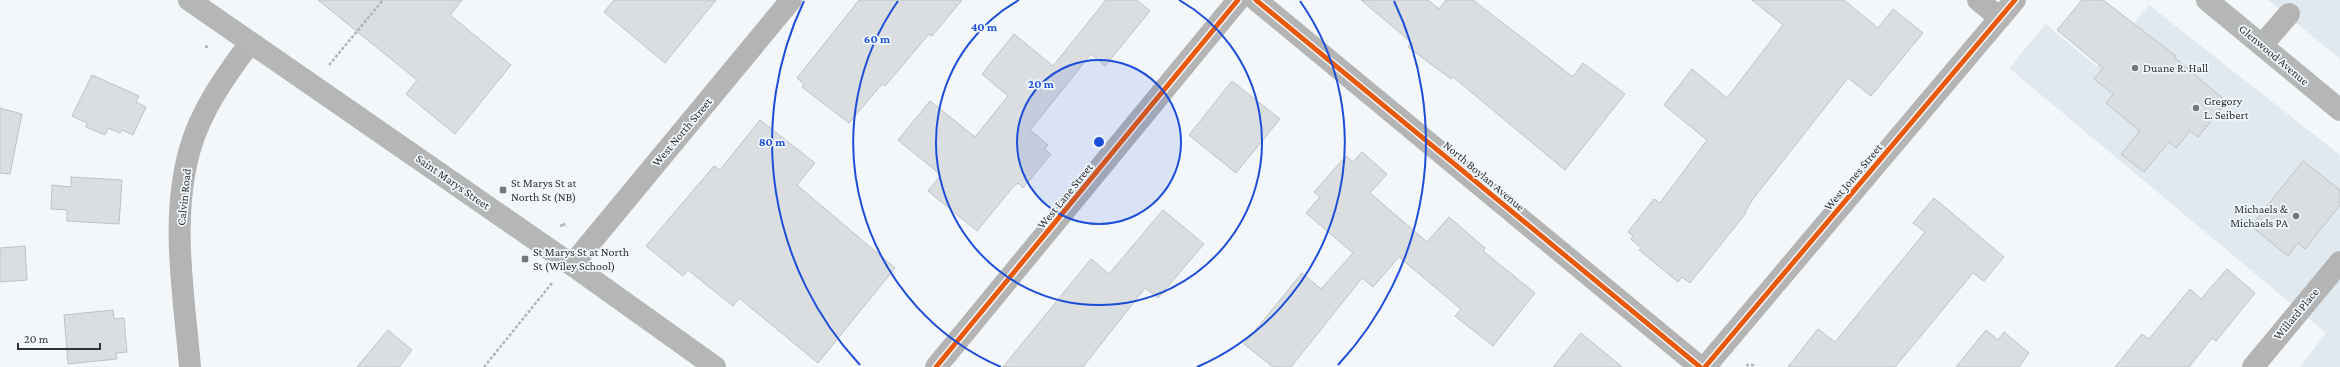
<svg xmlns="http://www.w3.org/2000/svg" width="2340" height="367" font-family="'Crimson Pro',serif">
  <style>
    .built { fill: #e1e9f0 }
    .building { fill: #dbdee0; stroke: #bfc2c4 }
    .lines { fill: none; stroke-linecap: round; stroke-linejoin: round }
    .path { stroke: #b3b4b4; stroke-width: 2.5; stroke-dasharray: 3 2; stroke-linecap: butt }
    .minor { stroke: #b3b4b3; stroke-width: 22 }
    .major { stroke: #b5b6b6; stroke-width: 22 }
    .cycleway-casing { stroke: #f1f8fd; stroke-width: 8 }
    .cycleway { stroke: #e8590c; stroke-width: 5 }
    .ring { fill: none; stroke: #1d4ed8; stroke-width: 2 }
    .poi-dot { fill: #75787a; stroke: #f1f8fd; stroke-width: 1.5 }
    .labels { text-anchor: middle; stroke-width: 3.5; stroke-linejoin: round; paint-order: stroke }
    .street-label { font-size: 12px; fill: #303335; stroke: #f1f8fd }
    .poi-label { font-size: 12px; fill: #303335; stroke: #f1f8fd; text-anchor: start }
    .centre { fill: #1d4ed8; stroke: #f1f8fd; stroke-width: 2 }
    .ring-label { font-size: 12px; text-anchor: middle; font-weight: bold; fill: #1d4ed8; stroke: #f1f8fd; stroke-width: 3.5; stroke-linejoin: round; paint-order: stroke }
  </style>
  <rect width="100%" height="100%" fill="#f4f7fa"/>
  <g class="built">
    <polygon points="2268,0 2340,0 2340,59"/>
    <polygon points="2149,5 2340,155 2340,367 2300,367 2326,333 2009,68 2046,24 2097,67"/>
  </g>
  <g class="building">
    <polygon points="318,0 462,0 450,15 511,65 455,134 406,94 417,80"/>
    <polygon points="614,0 716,0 665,63 604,12"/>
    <polygon points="859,0 962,0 932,36 929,34 885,86 882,84 849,123 802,87 804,84 797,78"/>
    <polygon points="1106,0 1137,0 1150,11 1105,66 1091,54 1030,130 1048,145 1044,149 1051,154 1023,188 1018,183 1013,187 977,231 928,191 941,175 898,140 930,101 975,137 1008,96 982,74 1014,34 1053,66"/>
    <polygon points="1361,0 1428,0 1439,9 1446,0 1473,0 1573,77 1583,63 1625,94 1565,170 1453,77 1451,79 1408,47 1411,42"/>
    <polygon points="1752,0 1844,0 1878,28 1893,9 1923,33 1871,96 1848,78 1753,199 1745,212 1746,213 1690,283 1682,277 1678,282 1639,250 1641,248 1631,239 1633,236 1628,232 1654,199 1660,203 1707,140 1664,105 1692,69 1727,98 1783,25"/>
    <polygon points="2082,0 2103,0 2176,56 2175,58 2227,102 2198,137 2190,131 2176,148 2169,142 2144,172 2121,154 2140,131 2106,103 2113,94 2094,79 2103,68 2057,30"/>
    <polygon points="92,75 139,96 136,102 146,107 133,135 122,130 120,133 108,128 105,135 86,127 87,123 72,116"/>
    <polygon points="1232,81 1280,119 1236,173 1189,135"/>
    <polygon points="0,108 22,114 10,174 0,173"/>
    <polygon points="760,120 815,163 797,185 895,268 818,363 739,298 733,306 688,270 683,276 646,246 714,166 720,170"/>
    <polygon points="1362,152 1387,174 1370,193 1427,242 1449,217 1485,248 1483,251 1535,293 1493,346 1455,316 1461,309 1399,257 1373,287 1362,278 1291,367 1273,367 1244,344 1302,273 1321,289 1353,253 1306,213 1320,197 1314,192 1346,156 1353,162"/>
    <polygon points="2303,161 2340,190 2340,205 2305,249 2298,243 2288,256 2251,226"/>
    <polygon points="71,177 122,180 119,224 67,221 67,210 51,209 52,185 71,187"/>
    <polygon points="1934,198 2004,257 1984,281 1973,273 1895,367 1788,367 1818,329 1835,342 1925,232 1913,223"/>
    <polygon points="1163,210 1204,244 1158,298 1145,288 1083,367 1003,367 1091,259 1109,274"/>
    <polygon points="25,246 27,280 0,282 0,248"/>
    <polygon points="2227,269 2255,293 2216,341 2212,338 2189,367 2115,367 2142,334 2149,339 2190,289 2201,299"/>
    <polygon points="113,310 114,319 124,318 127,352 116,353 117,359 68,364 64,315"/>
    <polygon points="388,330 412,350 399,367 357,367"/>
    <polygon points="1986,330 1998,340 2004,332 2029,353 2019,367 1956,367"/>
    <polygon points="1581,333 1622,367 1553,367"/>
  </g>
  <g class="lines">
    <g class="path">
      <polyline points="205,47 210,46"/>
      <polyline points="329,65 383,0"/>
      <polyline points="561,227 562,223 567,227"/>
      <polyline points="1746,365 1755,365"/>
      <polyline points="484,367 552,283"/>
    </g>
    <g class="minor">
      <polyline points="1256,0 1700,367"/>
      <polyline points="1978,0 2000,18"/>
      <polyline points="2262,45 2289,14"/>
      <polyline points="572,265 791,0"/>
      <path d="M 190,367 C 184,295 170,219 190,149 C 201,110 226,75 250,43"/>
      <polyline points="936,367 1238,0"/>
      <polyline points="1705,367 2015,0"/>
      <polyline points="2253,367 2340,262"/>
    </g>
    <g class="major">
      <polyline points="189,0 572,265 715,367"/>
      <polyline points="2207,0 2340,110"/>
    </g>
    <defs>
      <g id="cycleway">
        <polyline points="1256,0 1700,367"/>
        <polyline points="936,367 1238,0"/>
        <polyline points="1705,367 2015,0"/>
      </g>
    </defs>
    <use href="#cycleway" class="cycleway-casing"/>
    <use href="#cycleway" class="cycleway"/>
  </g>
  <circle cx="1099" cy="142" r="82" fill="#1d4ed8" fill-opacity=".12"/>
  <g class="ring">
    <circle cx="1099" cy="142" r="82"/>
    <path d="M1179 0A163 163 0 1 1 1019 0"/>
    <path d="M1001 367A245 245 0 0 1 898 1M1300 1A245 245 0 0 1 1197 367"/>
    <path d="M860 365A327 327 0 0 1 804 1M1394 1A327 327 0 0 1 1338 365"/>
  </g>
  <g class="poi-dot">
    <circle cx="2135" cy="68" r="4"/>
    <circle cx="2196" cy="108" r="4"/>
    <rect x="499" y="186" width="8" height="8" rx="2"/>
    <circle cx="2296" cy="216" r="4"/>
    <rect x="521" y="255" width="8" height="8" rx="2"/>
  </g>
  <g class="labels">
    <g class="street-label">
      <text transform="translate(2274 55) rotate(40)" y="4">Glenwood Avenue</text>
      <text transform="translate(682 132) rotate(-50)" y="4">West North Street</text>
      <text transform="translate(1484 176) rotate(40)" y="4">North Boylan Avenue</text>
      <text transform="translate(1853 177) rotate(-50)" y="4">West Jones Street</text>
      <text transform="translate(453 182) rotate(35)" y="4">Saint Marys Street</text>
      <text transform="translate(1065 196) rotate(-51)" y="4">West Lane Street</text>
      <text transform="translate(184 197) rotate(-84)" y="4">Calvin Road</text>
      <text transform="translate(2296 314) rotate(-50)" y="4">Willard Place</text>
    </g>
    <g class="poi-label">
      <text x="2143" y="72">Duane R. Hall</text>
      <text x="2204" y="105">Gregory<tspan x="2204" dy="14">L. Seibert</tspan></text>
      <text x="511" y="187">St Marys St at<tspan x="511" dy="14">North St (NB)</tspan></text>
      <text x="2288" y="213" text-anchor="end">Michaels &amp;<tspan x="2288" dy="14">Michaels PA</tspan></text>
      <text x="533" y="256">St Marys St at North<tspan x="533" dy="14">St (Wiley School)</tspan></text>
    </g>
  </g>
  <circle cx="1099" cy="142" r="6" class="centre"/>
  <g class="ring-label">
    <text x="984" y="31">40 m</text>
    <text x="877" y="43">60 m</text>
    <text x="1041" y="88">20 m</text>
    <text x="772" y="146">80 m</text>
  </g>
  <path d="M18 343v6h82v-6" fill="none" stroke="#303335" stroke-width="2"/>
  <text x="24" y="343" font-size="12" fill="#303335" stroke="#f1f8fd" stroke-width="3" paint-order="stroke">20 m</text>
</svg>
